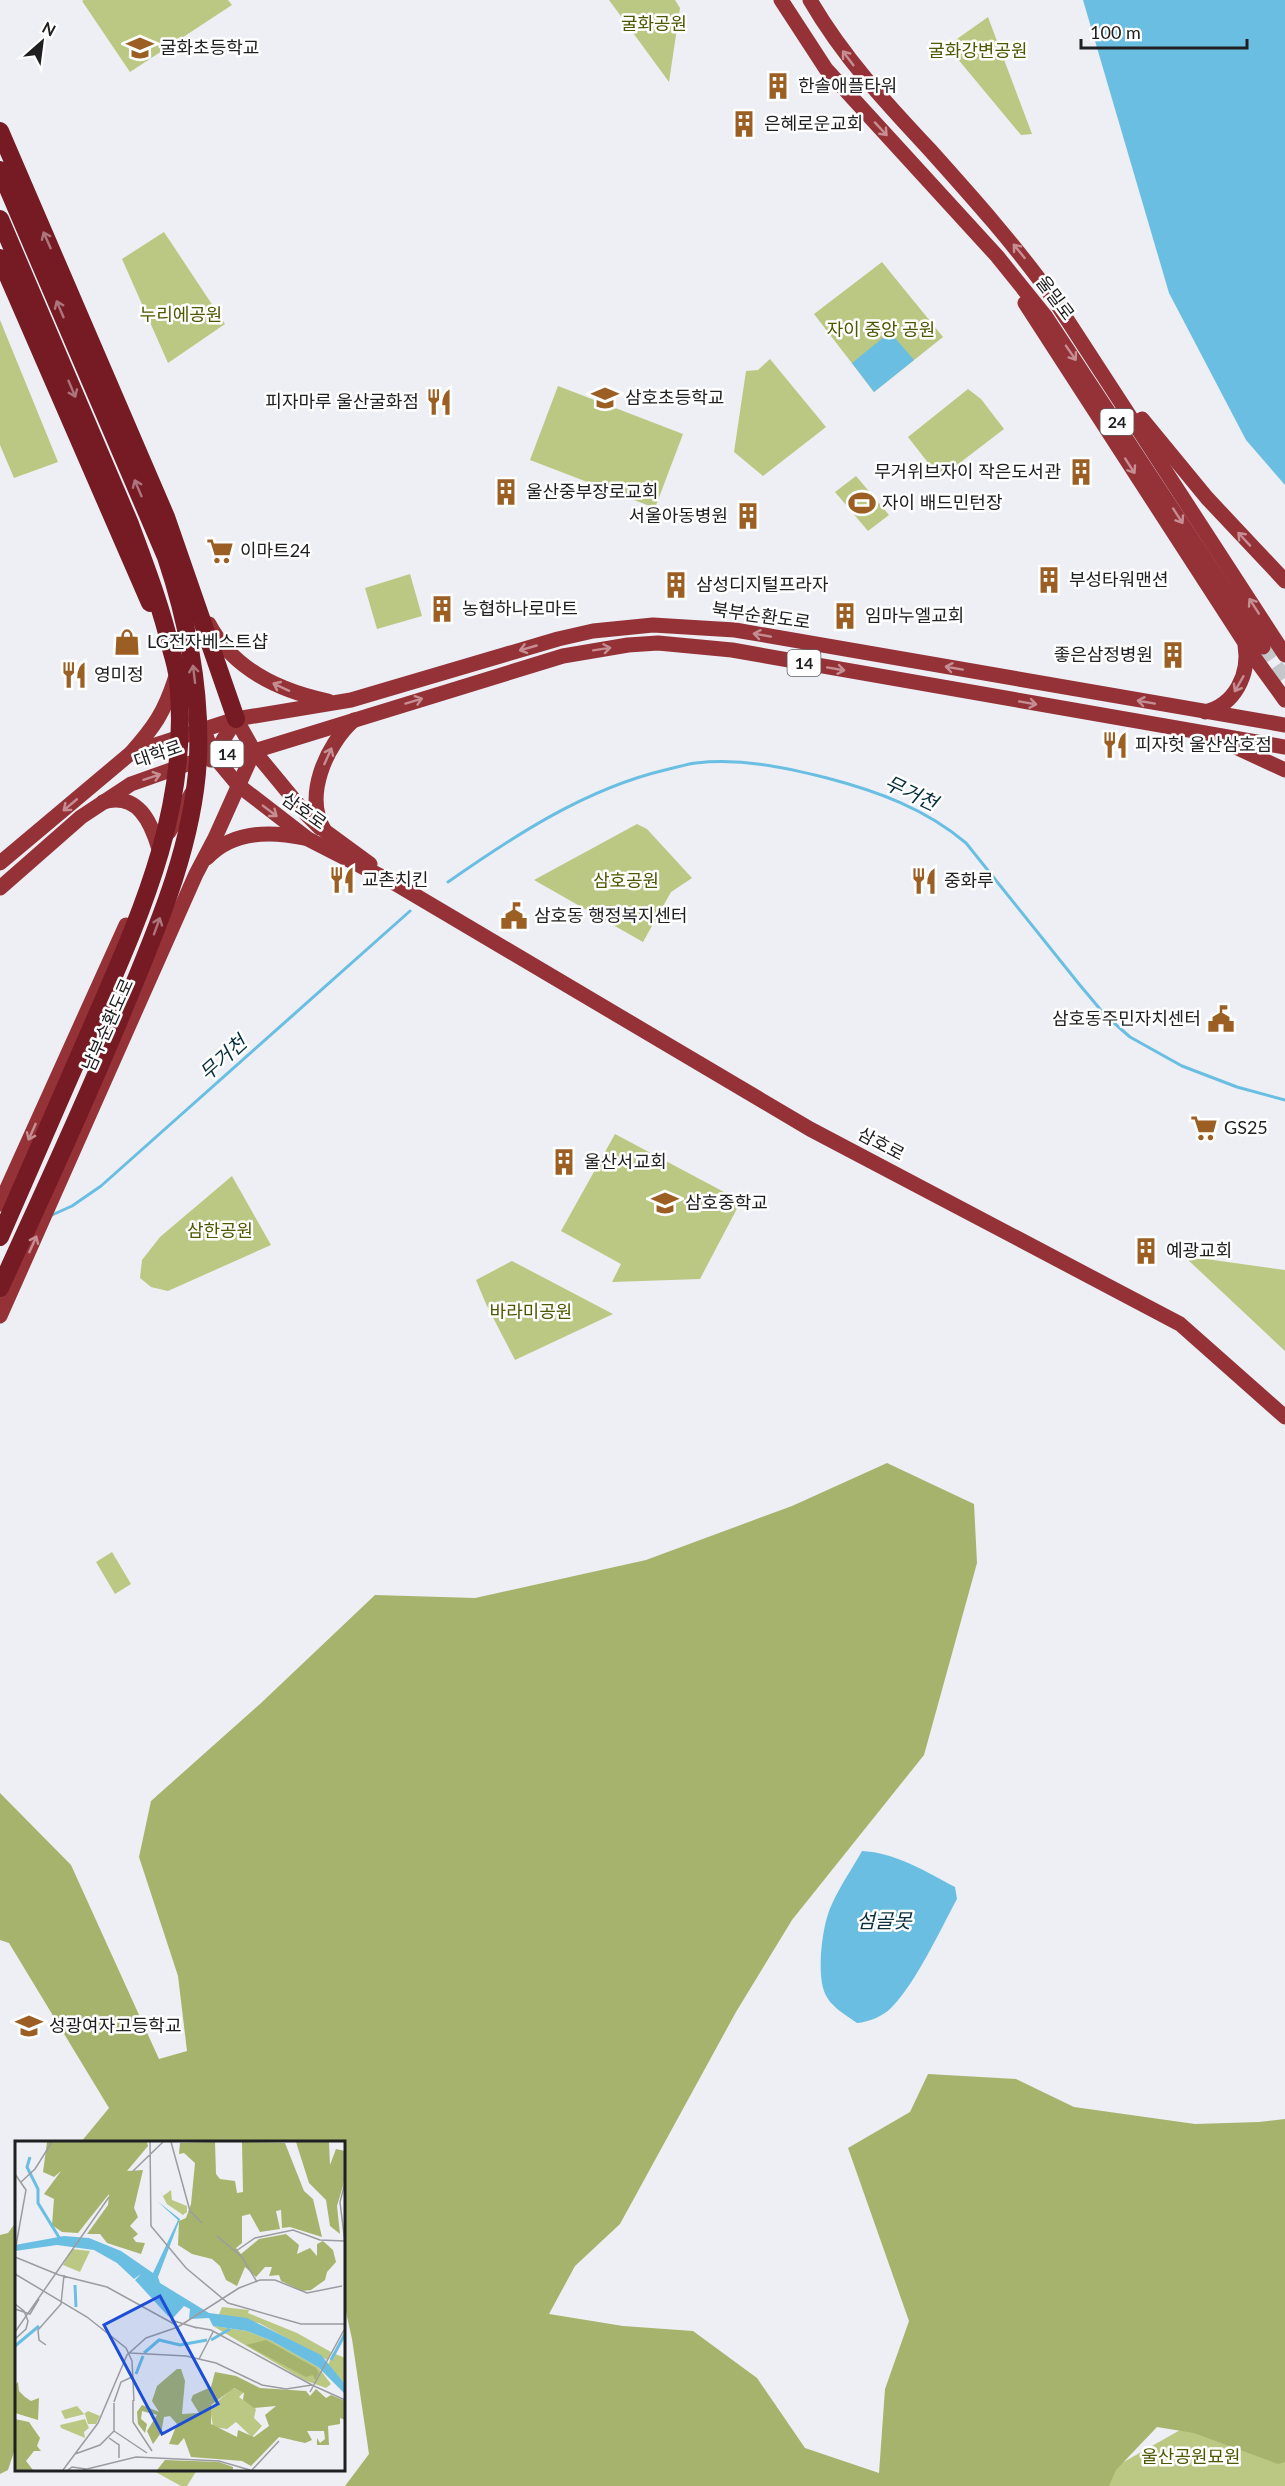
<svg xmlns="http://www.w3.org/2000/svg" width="1285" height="2486" font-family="Lato,'Noto Sans KR',sans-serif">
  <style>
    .green { fill: #bbc883 }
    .forest { fill: #a6b36c }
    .water { fill: #6abee2 }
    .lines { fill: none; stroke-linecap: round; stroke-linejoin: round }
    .stream { stroke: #6abee2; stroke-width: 3 }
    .major-tunnel { stroke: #c4c6ca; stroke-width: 15; stroke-dasharray: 15 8; stroke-linecap: butt }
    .major { stroke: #953238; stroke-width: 15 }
    .highway { stroke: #761b24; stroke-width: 18 }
    .highway-bridge { stroke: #761b24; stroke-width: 18 }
    .oneway { stroke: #c58e92 }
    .oneway2 { stroke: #ad767c }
    .labels { text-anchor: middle; stroke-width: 5; stroke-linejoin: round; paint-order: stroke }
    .shield { fill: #fff; stroke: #636364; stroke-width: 1.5 }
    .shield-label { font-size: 16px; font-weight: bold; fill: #202022 }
    .park-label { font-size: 18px; fill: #4e5800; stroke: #fff }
    .poi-label { font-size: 18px; fill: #202022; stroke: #fff; text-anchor: start }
    .street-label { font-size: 18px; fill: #202022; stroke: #fff }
    .water-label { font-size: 20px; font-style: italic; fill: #072f3e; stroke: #fff }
    .inset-river { fill: none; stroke: #6abee2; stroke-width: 3 }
    .inset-road { fill: none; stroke: #9b9ca0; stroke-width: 1.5 }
    .view { fill: #1d4ed8; fill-opacity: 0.15; stroke: #1d4ed8; stroke-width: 3 }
    .inset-edge { fill: none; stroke: #202022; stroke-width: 3 }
  </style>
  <rect width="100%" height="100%" fill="#edeff4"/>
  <g class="green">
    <polygon points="84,0 228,0 232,5 130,72 82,1"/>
    <polygon points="609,0 675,0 680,8 669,82"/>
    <polygon points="988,17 1032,134 1021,135 947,46"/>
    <polygon points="164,232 225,324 168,363 122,259"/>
    <polygon points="882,262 943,337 874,392 814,314"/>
    <polygon points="0,320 58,462 14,478 0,445"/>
    <polygon points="770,359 826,427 763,476 734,452 746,371 758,370"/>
    <polygon points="558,386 683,434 655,508 530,460"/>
    <polygon points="968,389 981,399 1004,429 940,478 908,437"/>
    <polygon points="856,476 889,515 868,531 835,492"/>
    <polygon points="410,574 422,616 377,629 365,588"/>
    <polygon points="637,824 647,829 692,878 671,892 643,942 534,880"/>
    <polygon points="615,1134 741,1201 700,1279 612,1282 621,1264 561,1231"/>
    <polygon points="232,1176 271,1245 168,1291 151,1287 140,1278 142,1260 160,1237"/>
    <polygon points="1187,1259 1206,1259 1285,1270 1285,1351"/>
    <polygon points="512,1261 613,1314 515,1360 486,1304 476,1280"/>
    <polygon points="112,1552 131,1584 115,1594 96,1562"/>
    <polygon points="1189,2425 1285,2458 1285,2486 1106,2486 1113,2468"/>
    <polygon points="152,2470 197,2470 187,2486 181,2486"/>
  </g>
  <g class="forest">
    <polygon points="887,1463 974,1504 977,1563 924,1755 792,1920 736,2012 620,2224 575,2266 549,2314 623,2326 693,2331 757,2378 805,2448 879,2473 885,2389 909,2321 848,2148 910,2112 928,2074 1016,2079 1074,2107 1195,2124 1259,2122 1285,2119 1285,2462 1278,2464 1194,2433 1157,2427 1116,2470 1109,2486 345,2486 369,2454 352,2339 344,2303 344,2142 81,2142 109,2108 9,1943 0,1940 0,1793 71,1865 159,2059 187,2051 178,1976 139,1857 151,1801 260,1704 375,1595 475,1598 646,1560 792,1506"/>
    <polygon points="16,2222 16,2446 8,2470 0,2474 0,2235 8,2233"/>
  </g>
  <g class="water">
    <polygon points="1083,0 1285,0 1285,485 1246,440 1169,293"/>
    <polygon points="890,332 914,360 874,392 852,363"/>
    <path d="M 862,1851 C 894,1852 927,1872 955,1887 L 957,1899 C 939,1932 917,1981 891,2008 C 883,2016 869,2022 857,2023 C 846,2015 829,2006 824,1991 C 817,1970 822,1924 832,1904 C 840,1886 852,1869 862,1851 Z"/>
  </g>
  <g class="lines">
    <g class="stream">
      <path d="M 448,882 C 514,836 585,789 665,770 C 675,768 686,764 696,763 C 741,758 783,767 827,778 C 877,791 926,809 966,843 L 1079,984 L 1105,1015 L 1130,1037 L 1182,1066 L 1237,1087 L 1285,1100"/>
      <polyline points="52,1215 72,1206 101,1186 410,911"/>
    </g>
    <polyline class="major-tunnel" points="1263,647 1285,679"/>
    <g class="major">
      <polyline points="781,0 826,69 997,256 1046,317 1263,647"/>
      <path d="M 810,0 C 843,57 886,103 930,150 C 973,198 1016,246 1053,298 L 1285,655"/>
      <polyline points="1025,303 1256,660 1285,700"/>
      <polyline points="1142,419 1207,498 1285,581"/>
      <path d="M 209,624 C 233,669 280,691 328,701"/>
      <path d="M 1205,712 C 1235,705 1250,674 1245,645"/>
      <polyline points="236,719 254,751 306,814 320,828"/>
      <path d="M 354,720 C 326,745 303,797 325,831 L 370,864"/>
      <polyline points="204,730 213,755 238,785 308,839 396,884 810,1129 1180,1324 1285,1417"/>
      <polyline points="1231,745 1285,770"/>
      <path d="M 131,753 C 154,727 164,713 175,679"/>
      <polyline points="211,760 236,719"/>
      <path d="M 103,802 C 138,792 151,822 159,849"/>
      <polyline points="169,832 193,791"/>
      <path d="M 207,858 C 232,831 271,831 304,838"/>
      <polyline points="0,863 131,753 236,719 351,700 558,639 593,631 653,625 735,630 1285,725"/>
      <polyline points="0,888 81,817 131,784 213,755 254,751 563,656 628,645 658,643 732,650 1285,747"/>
      <polyline points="0,1204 126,925"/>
      <polyline points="0,1316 196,874 215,838 254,751"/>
    </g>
    <g class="highway">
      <polyline points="0,131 166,517 236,719"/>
      <polyline points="0,258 150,603"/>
    </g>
    <g class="highway-bridge">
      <path d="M 0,170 L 166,557 C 188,623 201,688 198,758 C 194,842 159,924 127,1001 C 88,1098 43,1193 0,1288"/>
      <path d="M 0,219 L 130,524 C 145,565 161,606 171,649 C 174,659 177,670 178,680 C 191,809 139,918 89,1033 C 59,1101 30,1169 0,1237"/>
    </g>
  </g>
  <defs><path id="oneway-shaft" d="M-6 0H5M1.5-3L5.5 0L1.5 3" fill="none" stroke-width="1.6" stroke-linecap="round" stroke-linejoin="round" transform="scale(1.5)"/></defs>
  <g class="oneway">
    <use href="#oneway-shaft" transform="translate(848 58) rotate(-127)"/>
    <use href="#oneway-shaft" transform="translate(881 129) rotate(47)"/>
    <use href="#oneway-shaft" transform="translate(1019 251) rotate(-129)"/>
    <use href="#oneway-shaft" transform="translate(1071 353) rotate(55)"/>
    <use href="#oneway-shaft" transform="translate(1130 466) rotate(57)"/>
    <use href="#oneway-shaft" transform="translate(1178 516) rotate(57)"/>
    <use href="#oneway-shaft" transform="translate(1244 539) rotate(-133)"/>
    <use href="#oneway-shaft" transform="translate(1254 606) rotate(-123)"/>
    <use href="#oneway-shaft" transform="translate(762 635) rotate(-170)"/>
    <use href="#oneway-shaft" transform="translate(528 648) rotate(164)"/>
    <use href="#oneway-shaft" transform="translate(602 649) rotate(-9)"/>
    <use href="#oneway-shaft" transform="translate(954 668) rotate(-170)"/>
    <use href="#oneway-shaft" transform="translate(836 669) rotate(10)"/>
    <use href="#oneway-shaft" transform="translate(1239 684) rotate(120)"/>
    <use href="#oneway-shaft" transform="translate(281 687) rotate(-155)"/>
    <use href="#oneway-shaft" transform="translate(414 701) rotate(-17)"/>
    <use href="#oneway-shaft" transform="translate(1146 702) rotate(-170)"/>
    <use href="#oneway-shaft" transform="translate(1028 703) rotate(10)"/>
    <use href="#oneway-shaft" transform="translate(328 756) rotate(-66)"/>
    <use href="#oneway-shaft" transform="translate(152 777) rotate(-18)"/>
    <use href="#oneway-shaft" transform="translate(70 805) rotate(140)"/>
    <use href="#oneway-shaft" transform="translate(270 811) rotate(37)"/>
    <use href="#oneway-shaft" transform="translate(32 1132) rotate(114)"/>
    <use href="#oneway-shaft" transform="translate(33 1244) rotate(-66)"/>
  </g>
  <g class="oneway2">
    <use href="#oneway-shaft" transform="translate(47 240) rotate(-114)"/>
    <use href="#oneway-shaft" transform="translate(60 309) rotate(-113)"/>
    <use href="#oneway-shaft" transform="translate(72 389) rotate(67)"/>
    <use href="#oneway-shaft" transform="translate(138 488) rotate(-113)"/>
    <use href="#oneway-shaft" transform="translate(194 674) rotate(-97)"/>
    <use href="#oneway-shaft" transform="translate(157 926) rotate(-70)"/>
  </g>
  <defs>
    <symbol id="school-bare" viewBox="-9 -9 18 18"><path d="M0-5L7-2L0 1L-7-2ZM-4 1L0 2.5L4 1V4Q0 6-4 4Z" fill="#9c5f23" stroke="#fff" stroke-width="2.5" paint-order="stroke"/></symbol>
    <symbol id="building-bare" viewBox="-9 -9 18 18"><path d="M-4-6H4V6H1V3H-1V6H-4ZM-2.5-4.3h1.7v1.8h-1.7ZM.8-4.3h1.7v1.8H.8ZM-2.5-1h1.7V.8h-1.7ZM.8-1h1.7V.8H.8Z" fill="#9c5f23" stroke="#fff" stroke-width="2.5" paint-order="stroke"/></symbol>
    <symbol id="restaurant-bare" viewBox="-9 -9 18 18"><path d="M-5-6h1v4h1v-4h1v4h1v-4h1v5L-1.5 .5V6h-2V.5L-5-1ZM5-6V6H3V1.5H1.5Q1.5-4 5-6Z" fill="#9c5f23" stroke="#fff" stroke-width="2.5" paint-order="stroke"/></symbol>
    <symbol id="stadium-bare" viewBox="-9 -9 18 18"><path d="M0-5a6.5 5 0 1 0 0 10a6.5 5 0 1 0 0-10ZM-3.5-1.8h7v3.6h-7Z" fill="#9c5f23" stroke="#fff" stroke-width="2.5" paint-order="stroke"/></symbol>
    <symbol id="supermarket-bare" viewBox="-9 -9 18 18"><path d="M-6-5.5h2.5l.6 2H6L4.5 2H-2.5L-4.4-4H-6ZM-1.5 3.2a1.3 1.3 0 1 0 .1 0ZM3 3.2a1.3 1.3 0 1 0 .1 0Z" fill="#9c5f23" stroke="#fff" stroke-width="2.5" paint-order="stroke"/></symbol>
    <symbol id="shop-bare" viewBox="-9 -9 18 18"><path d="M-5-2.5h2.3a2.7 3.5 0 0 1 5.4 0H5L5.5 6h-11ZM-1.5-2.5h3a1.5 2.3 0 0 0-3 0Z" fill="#9c5f23" stroke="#fff" stroke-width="2.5" paint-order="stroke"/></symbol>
    <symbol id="civic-bare" viewBox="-9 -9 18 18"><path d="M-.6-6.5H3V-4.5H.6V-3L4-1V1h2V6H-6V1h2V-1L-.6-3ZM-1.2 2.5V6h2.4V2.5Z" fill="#9c5f23" stroke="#fff" stroke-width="2.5" paint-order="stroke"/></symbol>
  </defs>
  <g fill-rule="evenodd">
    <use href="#school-bare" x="121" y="29" width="38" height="38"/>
    <use href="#building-bare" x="759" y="67" width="38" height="38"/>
    <use href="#building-bare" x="725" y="105" width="38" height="38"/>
    <use href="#school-bare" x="586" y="379" width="38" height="38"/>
    <use href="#restaurant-bare" x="420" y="383" width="38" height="38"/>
    <use href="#building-bare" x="1062" y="453" width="38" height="38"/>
    <use href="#building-bare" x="487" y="473" width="38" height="38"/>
    <use href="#stadium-bare" x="843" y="484" width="38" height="38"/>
    <use href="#building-bare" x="729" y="497" width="38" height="38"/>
    <use href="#supermarket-bare" x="201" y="532" width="38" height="38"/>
    <use href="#building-bare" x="1030" y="561" width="38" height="38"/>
    <use href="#building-bare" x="657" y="566" width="38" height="38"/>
    <use href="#building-bare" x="423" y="590" width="38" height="38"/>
    <use href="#building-bare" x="826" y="597" width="38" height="38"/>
    <use href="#shop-bare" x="108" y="623" width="38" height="38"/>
    <use href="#building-bare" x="1154" y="636" width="38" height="38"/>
    <use href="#restaurant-bare" x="55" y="656" width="38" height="38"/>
    <use href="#restaurant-bare" x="1096" y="726" width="38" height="38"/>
    <use href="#restaurant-bare" x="323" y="861" width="38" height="38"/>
    <use href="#restaurant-bare" x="905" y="862" width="38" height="38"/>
    <use href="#civic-bare" x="495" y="897" width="38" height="38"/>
    <use href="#civic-bare" x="1202" y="1000" width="38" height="38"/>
    <use href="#supermarket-bare" x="1185" y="1109" width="38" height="38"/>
    <use href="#building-bare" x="545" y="1143" width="38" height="38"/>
    <use href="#school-bare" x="646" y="1184" width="38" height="38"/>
    <use href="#building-bare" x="1127" y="1232" width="38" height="38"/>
    <use href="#school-bare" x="10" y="2007" width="38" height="38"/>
  </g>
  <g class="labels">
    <g class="shield">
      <rect x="1100.5" y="409" width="33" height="26" rx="4.5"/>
      <rect x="787.5" y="650" width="33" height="26" rx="4.5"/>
      <rect x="210.5" y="741" width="33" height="26" rx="4.5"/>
    </g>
    <g class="shield-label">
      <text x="1117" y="428">24</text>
      <text x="804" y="669">14</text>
      <text x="227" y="760">14</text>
    </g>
    <g class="park-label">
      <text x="654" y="30">굴화공원</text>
      <text x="978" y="57">굴화강변공원</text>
      <text x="181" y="321">누리에공원</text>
      <text x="881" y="336">자이 중앙 공원</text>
      <text x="626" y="887">삼호공원</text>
      <text x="220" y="1237">삼한공원</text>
      <text x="531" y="1318">바라미공원</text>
      <text x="1191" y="2463">울산공원묘원</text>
    </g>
    <g class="poi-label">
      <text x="160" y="54">굴화초등학교</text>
      <text x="798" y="92">한솔애플타워</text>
      <text x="764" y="130">은혜로운교회</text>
      <text x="625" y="404">삼호초등학교</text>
      <text x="419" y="408" text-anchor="end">피자마루 울산굴화점</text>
      <text x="1061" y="478" text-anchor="end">무거위브자이 작은도서관</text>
      <text x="526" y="498">울산중부장로교회</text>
      <text x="882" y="509">자이 배드민턴장</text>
      <text x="728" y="522" text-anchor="end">서울아동병원</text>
      <text x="240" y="557">이마트24</text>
      <text x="1069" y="586">부성타워맨션</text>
      <text x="696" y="591">삼성디지털프라자</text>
      <text x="462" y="615">농협하나로마트</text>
      <text x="865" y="622">임마누엘교회</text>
      <text x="147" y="648">LG전자베스트샵</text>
      <text x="1153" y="661" text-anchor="end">좋은삼정병원</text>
      <text x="94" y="681">영미정</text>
      <text x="1135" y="751">피자헛 울산삼호점</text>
      <text x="362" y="886">교촌치킨</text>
      <text x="944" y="887">중화루</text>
      <text x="534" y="922">삼호동 행정복지센터</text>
      <text x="1201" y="1025" text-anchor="end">삼호동주민자치센터</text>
      <text x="1224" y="1134">GS25</text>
      <text x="584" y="1168">울산서교회</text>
      <text x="685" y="1209">삼호중학교</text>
      <text x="1166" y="1257">예광교회</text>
      <text x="49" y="2032">성광여자고등학교</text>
    </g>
    <g class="street-label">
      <text transform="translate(1055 298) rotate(53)" y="6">울밀로</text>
      <text transform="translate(761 616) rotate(8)" y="6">북부순환도로</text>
      <text transform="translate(158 754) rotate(-19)" y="6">대학로</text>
      <text transform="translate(304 811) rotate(35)" y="6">삼호로</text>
      <text transform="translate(108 1025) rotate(-66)" y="6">남부순환도로</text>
      <text transform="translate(881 1144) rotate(28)" y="6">삼호로</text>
    </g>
    <g class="water-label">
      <text transform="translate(911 793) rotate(25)" y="7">무거천</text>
      <text transform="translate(223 1058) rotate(-42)" y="7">무거천</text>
      <text x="884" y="1928">섬골못</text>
    </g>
  </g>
  <g transform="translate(15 2141)">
    <rect width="330" height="330" fill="#edeff4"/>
    <path d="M 143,46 L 148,55 L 156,49 L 157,59 L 172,65 L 172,71 L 168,74 L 152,63 ZM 57,108 L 75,110 L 65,131 L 48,124 ZM 207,166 L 234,169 L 233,172 L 282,192 L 316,211 L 312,219 L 244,182 L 203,176 ZM 198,185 L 232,190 L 257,200 L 303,226 L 316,243 L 311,247 L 289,239 ZM 318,212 L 330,217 L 330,243 L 313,224 ZM 218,247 L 229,251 L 224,256 L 241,268 L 239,277 L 247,285 L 237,296 L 221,281 L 212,288 L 198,286 L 195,267 ZM 62,265 L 69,273 L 73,270 L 85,275 L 81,283 L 73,283 L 70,273 L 50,278 L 46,270 ZM 70,278 L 74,287 L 69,291 L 70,297 L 46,287 L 45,284 Z" fill="#bbc883"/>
    <path d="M 32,1 L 132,1 L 133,5 L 112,30 L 128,29 L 119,67 L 123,76 L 115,85 L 123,93 L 118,97 L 121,101 L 130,102 L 126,113 L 92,102 L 85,93 L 72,93 L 93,64 L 94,53 L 63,92 L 47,91 L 37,84 L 39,58 L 29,53 L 46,30 L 39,36 L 28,31 ZM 281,1 L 314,1 L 315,24 L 321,8 L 330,10 L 330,38 L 322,65 L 325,93 L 315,85 L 311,59 L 294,42 ZM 165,2 L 200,1 L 201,33 L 205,38 L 220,40 L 222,52 L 228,51 L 227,1 L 270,2 L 289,50 L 298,58 L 307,96 L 275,86 L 267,87 L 266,69 L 261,70 L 265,88 L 245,91 L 235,73 L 227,75 L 227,102 L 221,107 L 226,113 L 244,98 L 271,93 L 284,104 L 282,113 L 295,107 L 302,115 L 302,103 L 308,100 L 318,109 L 321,121 L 312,131 L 310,139 L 296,149 L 287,150 L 266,140 L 264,134 L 254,135 L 257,126 L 250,126 L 241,136 L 230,126 L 222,145 L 211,139 L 205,125 L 197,118 L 177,113 L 163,104 L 164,80 L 171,77 L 176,63 L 180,22 L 169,12 L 164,13 ZM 251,199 L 301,227 L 304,232 L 300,239 L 298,234 L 291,236 L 231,204 ZM 162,228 L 166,228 L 170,240 L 167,273 L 184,272 L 176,259 L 178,254 L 196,246 L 200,231 L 221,235 L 245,247 L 291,250 L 295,255 L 301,248 L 311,257 L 316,254 L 330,260 L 330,279 L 325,277 L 325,283 L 313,285 L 314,304 L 302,304 L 302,297 L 305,302 L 310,298 L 309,290 L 292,290 L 297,299 L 290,302 L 264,296 L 236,325 L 227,320 L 176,316 L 169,297 L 163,304 L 154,303 L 162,283 L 155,275 L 149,276 L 146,292 L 138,303 L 132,290 L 142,274 L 127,270 L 126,278 L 132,283 L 130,292 L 123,283 L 122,271 L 127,264 L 144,271 L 137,260 L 142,245 ZM 219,247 L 229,252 L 228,259 L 239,267 L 261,265 L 250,274 L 254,285 L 239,296 L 223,289 L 222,296 L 196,283 L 196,264 ZM 3,241 L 4,250 L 10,256 L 16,260 L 24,257 L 23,279 L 0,272 L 0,244 ZM 0,278 L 14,281 L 25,297 L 22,305 L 26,310 L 19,310 L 11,320 L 18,329 L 0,329 ZM 150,319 L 204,321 L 218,326 L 218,329 L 142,329 Z" fill="#a6b36c" fill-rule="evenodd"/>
    <path d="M 139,48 L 142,60 L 165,78 L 143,136 L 145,142 L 194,172 L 232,177 L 306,214 L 330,243 L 330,253 L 303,226 L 257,200 L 232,190 L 198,185 L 194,177 L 174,178 L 175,168 L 169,165 L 158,177 L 153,175 L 120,139 L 126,133 L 119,138 L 102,122 L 79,109 L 42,104 L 0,110 L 0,104 L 49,95 L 74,97 L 106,110 L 138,132 L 163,79 L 142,60 Z" fill="#6abee2"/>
    <path class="inset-river" d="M 15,16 L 12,26 L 23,48 L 23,62 L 45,98M 60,144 L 61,166M 196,199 L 215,188M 0,205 L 24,185M 129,212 L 144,199 L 165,204 L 192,199M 316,219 L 330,193M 121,233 L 128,215"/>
    <path class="inset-road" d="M 135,1 L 136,85 L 171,127 L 213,162 L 286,183 L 330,183M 156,1 L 175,70 L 187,82M 118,30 L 148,1M 0,33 L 11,49 L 0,110M 6,41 L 20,28 L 37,1M 330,42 L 325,61 L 330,102M 202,95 L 227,116 L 242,141M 221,110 L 240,97 L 278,89 L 305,99 L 330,100M 0,116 L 44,134 L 92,146 L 159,183M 0,133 L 72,176 L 111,207 L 117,220 L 119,260M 0,163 L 9,170 L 13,180 L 11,188 L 0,198M 0,168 L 15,173 L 24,158M 156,179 L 182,187M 179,186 L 196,189 L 297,244M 0,191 L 94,56M 31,204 L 24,199 L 23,189 L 46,163 L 49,134M 115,212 L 171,215 L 201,222 L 247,244 L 271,248 L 297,244 L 330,259M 184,218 L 198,191M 295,251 L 329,189M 118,259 L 118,281 L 137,310M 99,261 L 106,241 L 117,236M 99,290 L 132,312M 94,297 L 104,304 L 104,317M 60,313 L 85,304 L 99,290 L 99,262M 48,329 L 83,282 L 112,214 L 131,197 L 163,186 L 224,147 L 245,139 L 260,139 L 292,152 L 327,145M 53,329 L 57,326 L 71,328M 68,329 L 121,316 L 204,320 L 235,329M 237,329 L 264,300"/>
    <path class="view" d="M 145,155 L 203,263 L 147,293 L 89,184 Z"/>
    <rect width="330" height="330" class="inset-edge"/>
  </g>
  <g transform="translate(42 42) rotate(28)" stroke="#ffffff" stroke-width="4.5" paint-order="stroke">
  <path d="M0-4.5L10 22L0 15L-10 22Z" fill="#202022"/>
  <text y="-9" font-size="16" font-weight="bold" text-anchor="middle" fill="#202022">N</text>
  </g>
  <path d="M1081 39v9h166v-9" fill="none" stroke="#202022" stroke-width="3"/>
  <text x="1090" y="39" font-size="18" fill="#202022" stroke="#ffffff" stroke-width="4.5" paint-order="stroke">100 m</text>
</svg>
